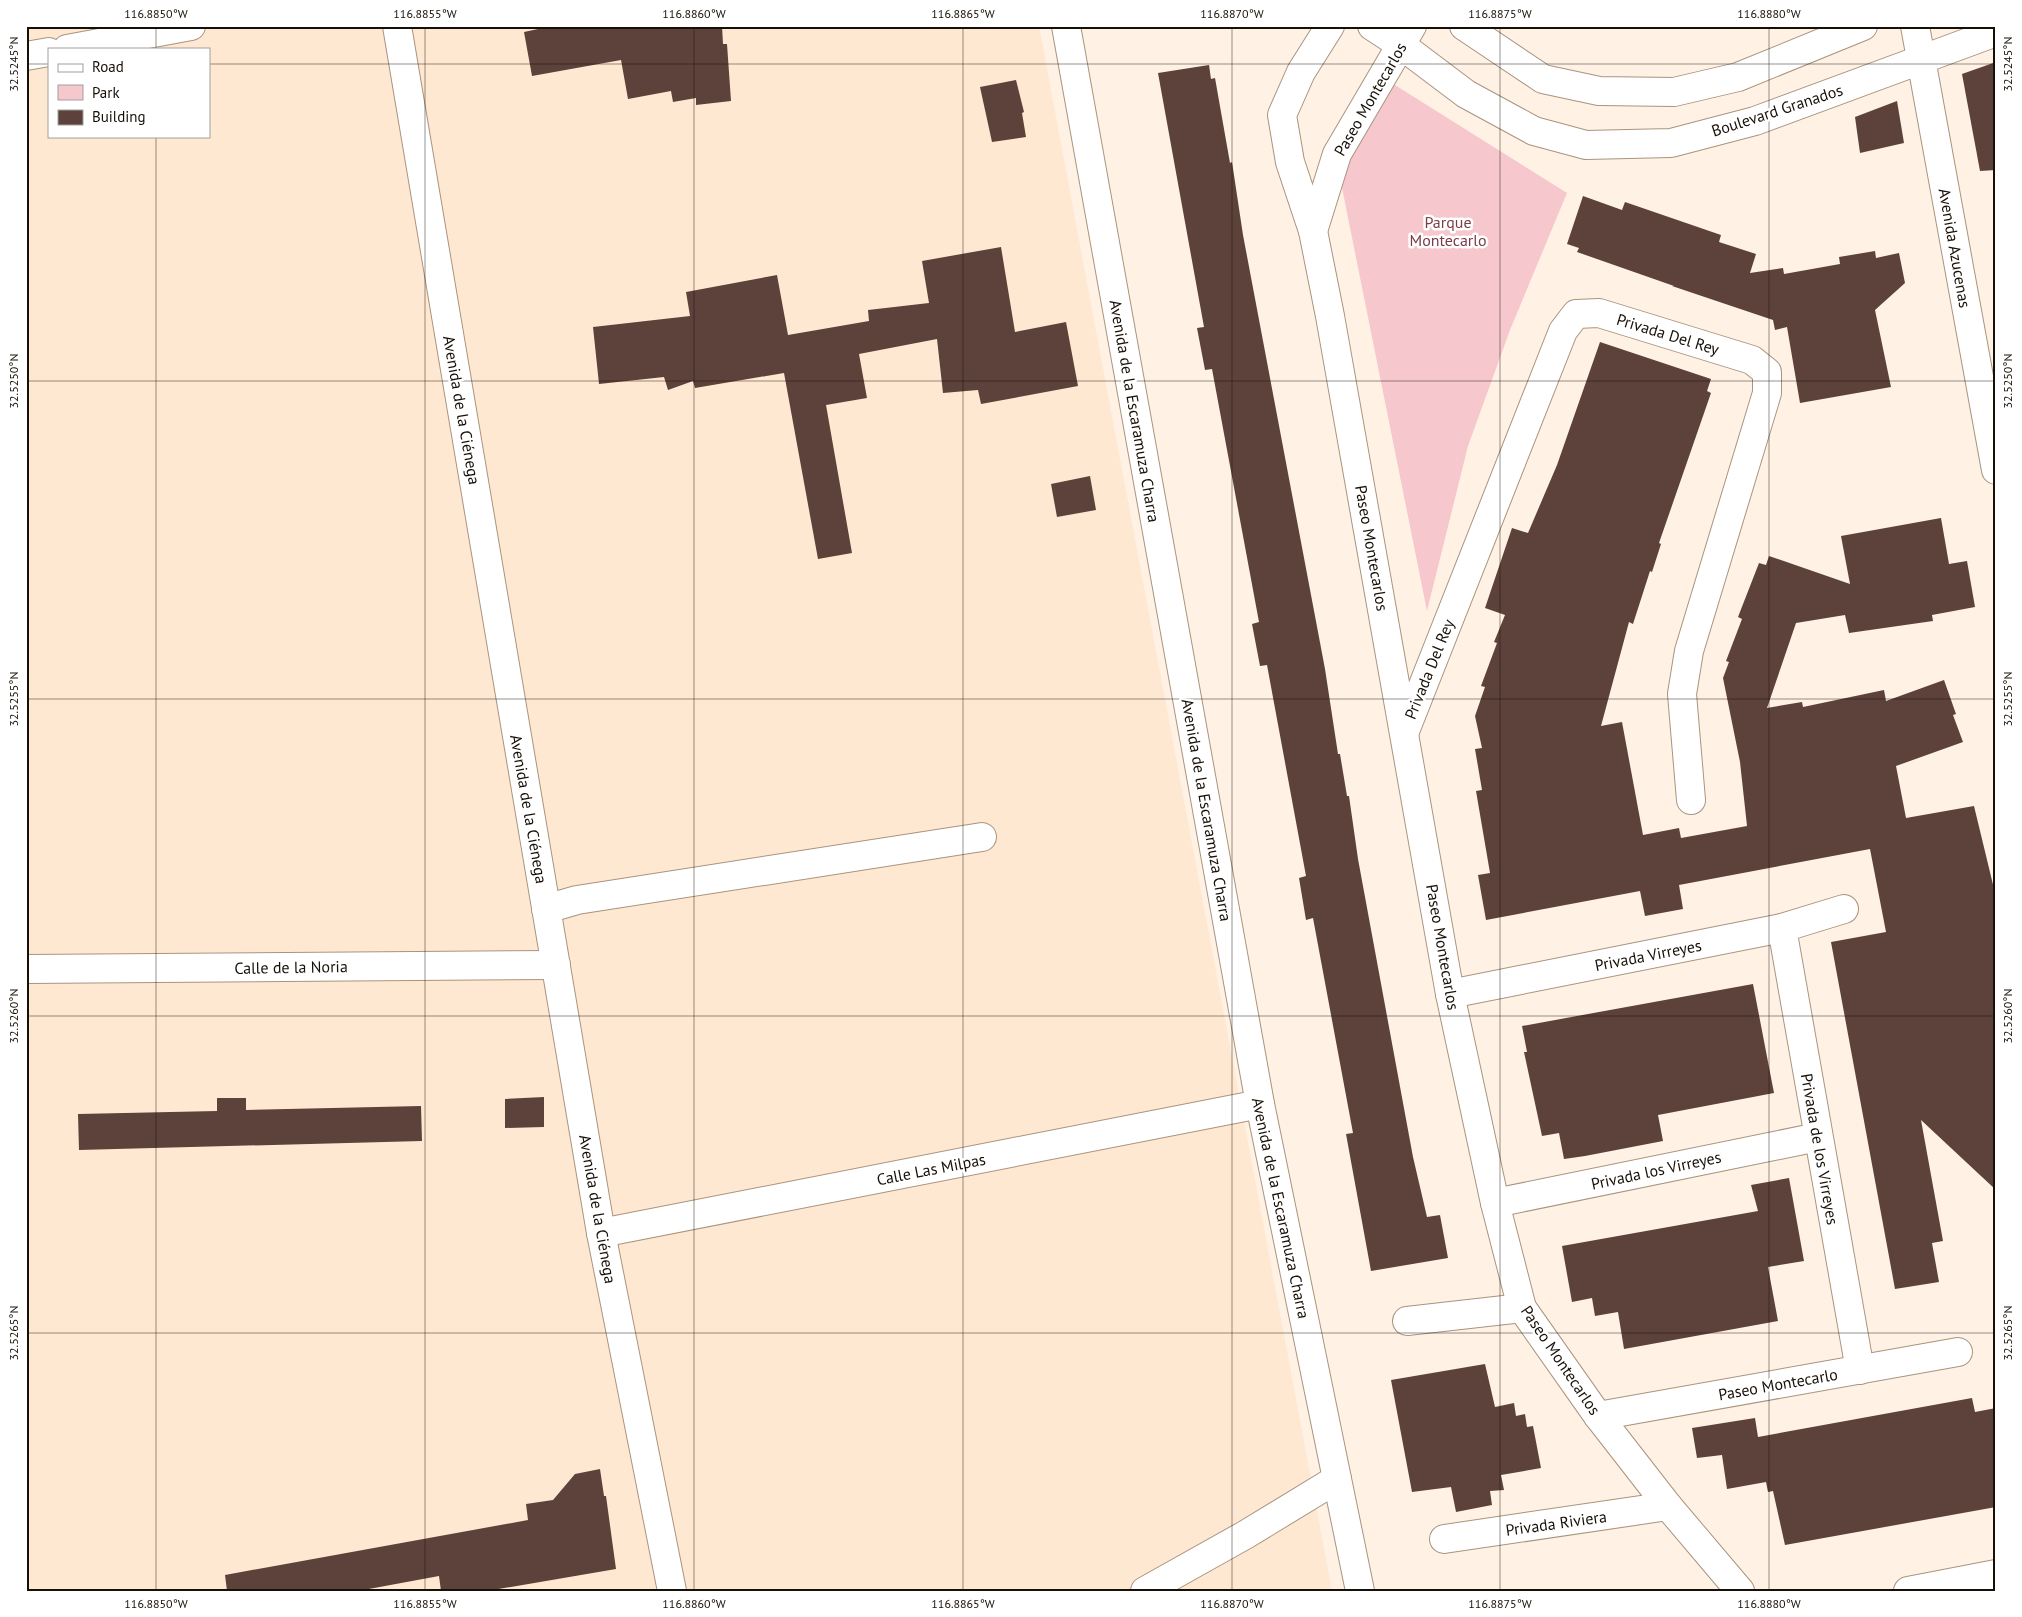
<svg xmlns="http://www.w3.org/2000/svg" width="2022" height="1617" font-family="'PT Sans',sans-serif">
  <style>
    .built { fill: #ffe8d1; fill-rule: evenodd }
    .green { fill: #f6c8ce }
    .building { fill: #5c423a }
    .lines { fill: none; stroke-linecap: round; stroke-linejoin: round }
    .minor-casing { stroke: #a9947f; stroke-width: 30 }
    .minor { stroke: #fff; stroke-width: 28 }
    .ticks { fill: none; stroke: #171008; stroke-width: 1; stroke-opacity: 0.45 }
    .labels { text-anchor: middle; stroke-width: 5; stroke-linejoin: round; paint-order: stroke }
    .street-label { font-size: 16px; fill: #171008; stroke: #fff }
    .park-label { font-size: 16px; fill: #7a3d48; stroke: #fff }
    .neatline { fill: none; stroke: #171008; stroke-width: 2 }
    .ticks-label { font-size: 12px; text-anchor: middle; fill: #171008 }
  </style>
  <rect width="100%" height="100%" fill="#fff1e4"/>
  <path class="built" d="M 26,26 L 1039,26 L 1332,1591 L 26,1591 ZM 49,49 L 209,49 L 209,136 L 49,136 Z"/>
  <polygon class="green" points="1387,80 1567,193 1510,330 1468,446 1427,611 1337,163"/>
  <g class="building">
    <polygon points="552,26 722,26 723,44 727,44 731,101 696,105 696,98 673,102 671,91 628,99 621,60 532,76 524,32"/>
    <polygon points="1996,62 1996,170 1980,171 1962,74"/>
    <polygon points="1209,65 1211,79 1215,78 1230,163 1232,162 1243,235 1325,669 1338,754 1340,754 1347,796 1349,796 1358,859 1413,1157 1427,1217 1440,1215 1448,1258 1371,1271 1346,1134 1353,1133 1313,918 1306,920 1299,878 1306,876 1267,665 1260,666 1252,624 1259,622 1212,369 1205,370 1197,328 1204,327 1158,73"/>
    <polygon points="1016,80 1024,112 1022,113 1026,137 992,142 980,87"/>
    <polygon points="1897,101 1904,143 1860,153 1855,117"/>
    <polygon points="1583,196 1622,210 1625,202 1721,235 1719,242 1756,254 1750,273 1783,268 1784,274 1840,264 1839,257 1875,251 1876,258 1899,253 1905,283 1875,310 1891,387 1800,403 1787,327 1775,330 1773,320 1672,286 1674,286 1577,252 1579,248 1567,244"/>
    <polygon points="1001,247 1015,332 1066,322 1078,386 981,404 978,390 943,393 937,339 859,354 867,398 826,405 852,553 818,559 784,373 695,388 693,381 668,390 664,377 599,384 593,327 690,316 686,292 777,275 788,335 869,321 868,310 929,303 922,261"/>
    <polygon points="1600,342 1711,379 1707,391 1711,393 1659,543 1661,544 1652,572 1650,571 1633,624 1629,622 1601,726 1622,722 1643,835 1679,828 1681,838 1747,826 1740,762 1723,678 1729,662 1726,661 1742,619 1738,617 1759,563 1766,565 1769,556 1850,584 1841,536 1941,518 1949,564 1967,561 1975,607 1932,615 1933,621 1849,633 1845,615 1796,623 1767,708 1802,702 1803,707 1884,690 1886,701 1944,680 1956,714 1953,715 1963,742 1896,766 1906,818 1974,806 1996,897 1996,1190 1921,1120 1943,1241 1932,1243 1939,1282 1895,1289 1831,942 1886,932 1870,849 1679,885 1683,909 1645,916 1640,891 1486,920 1478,875 1490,873 1476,791 1482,790 1475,749 1482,748 1475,716 1485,687 1481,686 1497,643 1494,642 1505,615 1485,608 1512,528 1528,533 1557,465"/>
    <polygon points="1090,476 1096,510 1057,517 1051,484"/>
    <polygon points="1753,984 1774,1093 1658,1115 1663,1141 1585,1156 1564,1159 1559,1133 1542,1136 1524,1052 1527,1052 1522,1026"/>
    <polygon points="544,1097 544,1127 505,1128 505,1099"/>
    <polygon points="217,1098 246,1098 246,1110 421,1106 422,1141 79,1150 78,1114 217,1111"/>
    <polygon points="1789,1178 1804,1261 1768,1267 1778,1321 1624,1349 1618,1312 1595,1316 1592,1298 1572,1302 1562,1246 1758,1211 1751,1185"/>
    <polygon points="1485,1364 1495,1407 1514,1403 1516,1416 1525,1414 1527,1427 1533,1426 1541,1468 1501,1475 1504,1490 1490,1491 1492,1505 1456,1512 1451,1487 1412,1492 1391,1380"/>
    <polygon points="1972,1398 1975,1412 1996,1408 1996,1507 1785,1545 1773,1491 1768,1492 1766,1482 1727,1489 1722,1455 1697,1458 1692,1428 1755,1418 1758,1437"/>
    <polygon points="600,1469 604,1496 606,1496 616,1569 487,1591 441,1591 439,1576 358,1591 227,1591 225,1575 528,1520 526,1504 553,1500 575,1474"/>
  </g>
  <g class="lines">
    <defs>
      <g id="minor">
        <polyline points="397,26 601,1233 672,1591"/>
        <polyline points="1066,26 1260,1104 1360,1591"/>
        <polyline points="1330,26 1301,72 1282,115 1290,162 1313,231 1330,316 1450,994 1495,1203 1522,1308 1598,1416 1668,1506 1740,1591"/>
        <polyline points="1372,26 1401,45 1466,94 1534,131 1586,145 1671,143 1755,121 1996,32"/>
        <polyline points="1464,26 1543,79 1599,91 1674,92 1738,77 1863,26"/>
        <polyline points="1915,26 1996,470"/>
        <polyline points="67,49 191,26"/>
        <polyline points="26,56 49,52"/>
        <polyline points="1313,231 1337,154 1412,26"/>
        <polyline points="1405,731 1563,331 1576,314 1599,313 1752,360 1767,372 1767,393 1689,651 1682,694 1691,800"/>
        <polyline points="546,909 577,900 982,837"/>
        <polyline points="1782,928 1860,1370"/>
        <polyline points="26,969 556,965"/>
        <polyline points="1450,994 1782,928 1844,909"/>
        <polyline points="1495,1203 1818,1137"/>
        <polyline points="601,1233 1260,1104"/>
        <polyline points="1407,1321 1522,1308"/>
        <polyline points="1598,1416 1958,1352"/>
        <polyline points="1444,1539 1668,1506"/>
        <polyline points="1145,1591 1245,1535 1337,1479"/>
        <polyline points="1908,1591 1996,1574"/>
      </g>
    </defs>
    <use href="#minor" class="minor-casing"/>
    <use href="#minor" class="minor"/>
  </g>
  <path class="ticks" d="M 156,26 L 156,49M 425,26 L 425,1591M 694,26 L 694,1591M 963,26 L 963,1591M 1232,26 L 1232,1591M 1500,26 L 1500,1591M 1769,26 L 1769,1591M 26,64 L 49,64M 209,64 L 1996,64M 156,136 L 156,1591M 26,381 L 1996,381M 26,699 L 1996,699M 26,1016 L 1996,1016M 26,1333 L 1996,1333"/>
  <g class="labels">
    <g class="street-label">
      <text transform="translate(1370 99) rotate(-60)" y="6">Paseo Montecarlos</text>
      <text transform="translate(1777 110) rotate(-18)" y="6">Boulevard Granados</text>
      <text transform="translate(1955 248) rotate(80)" y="6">Avenida Azucenas</text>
      <text transform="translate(1668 334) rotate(17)" y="6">Privada Del Rey</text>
      <text transform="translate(462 410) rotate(80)" y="6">Avenida de la Ciénega</text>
      <text transform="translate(1135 411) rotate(80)" y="6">Avenida de la Escaramuza Charra</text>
      <text transform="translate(1372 548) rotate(80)" y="6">Paseo Montecarlos</text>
      <text transform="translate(1429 669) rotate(-68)" y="6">Privada Del Rey</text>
      <text transform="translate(529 809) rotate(80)" y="6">Avenida de la Ciénega</text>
      <text transform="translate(1207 810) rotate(80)" y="6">Avenida de la Escaramuza Charra</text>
      <text transform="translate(1443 947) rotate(80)" y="6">Paseo Montecarlos</text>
      <text transform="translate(1648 955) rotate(-11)" y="6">Privada Virreyes</text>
      <text transform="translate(291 967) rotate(-1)" y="6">Calle de la Noria</text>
      <text transform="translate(1820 1149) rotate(80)" y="6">Privada de los Virreyes</text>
      <text transform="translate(931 1169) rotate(-11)" y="6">Calle Las Milpas</text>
      <text transform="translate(1656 1170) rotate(-12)" y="6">Privada los Virreyes</text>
      <text transform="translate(1281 1208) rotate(78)" y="6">Avenida de la Escaramuza Charra</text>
      <text transform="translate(598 1209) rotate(80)" y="6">Avenida de la Ciénega</text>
      <text transform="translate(1561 1360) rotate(56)" y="6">Paseo Montecarlos</text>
      <text transform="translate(1778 1384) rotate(-10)" y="6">Paseo Montecarlo</text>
      <text transform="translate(1556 1523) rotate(-8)" y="6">Privada Riviera</text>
    </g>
    <g class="park-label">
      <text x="1448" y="228">Parque<tspan x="1448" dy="18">Montecarlo</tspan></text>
    </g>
  </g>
  <rect width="2022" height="1617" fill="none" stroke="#ffffff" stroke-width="55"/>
  <rect x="48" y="48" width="162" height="90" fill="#ffffff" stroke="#a29f9c"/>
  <rect x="58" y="64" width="25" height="8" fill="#ffffff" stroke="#a29f9c"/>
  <text x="92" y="72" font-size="15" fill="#171008">Road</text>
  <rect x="58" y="85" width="25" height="15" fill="#f6c8ce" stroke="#a29f9c"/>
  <text x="92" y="98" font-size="15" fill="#171008">Park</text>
  <rect x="58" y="110" width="25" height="15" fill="#5c423a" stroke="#a29f9c"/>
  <text x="92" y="122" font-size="15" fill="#171008">Building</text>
  <rect x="28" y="28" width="1966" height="1562" class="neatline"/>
  <g class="ticks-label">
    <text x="156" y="18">116.8850°W</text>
    <text x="425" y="18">116.8855°W</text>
    <text x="694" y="18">116.8860°W</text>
    <text x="963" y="18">116.8865°W</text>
    <text x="1232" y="18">116.8870°W</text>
    <text x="1500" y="18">116.8875°W</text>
    <text x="1769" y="18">116.8880°W</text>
    <text transform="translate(2008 64) rotate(-90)" y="4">32.5245°N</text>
    <text transform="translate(14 64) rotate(-90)" y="4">32.5245°N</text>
    <text transform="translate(2008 381) rotate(-90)" y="4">32.5250°N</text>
    <text transform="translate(14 381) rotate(-90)" y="4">32.5250°N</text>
    <text transform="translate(2008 699) rotate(-90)" y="4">32.5255°N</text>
    <text transform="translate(14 699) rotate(-90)" y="4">32.5255°N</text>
    <text transform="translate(2008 1016) rotate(-90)" y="4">32.5260°N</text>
    <text transform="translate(14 1016) rotate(-90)" y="4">32.5260°N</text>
    <text transform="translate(2008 1333) rotate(-90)" y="4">32.5265°N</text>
    <text transform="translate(14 1333) rotate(-90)" y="4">32.5265°N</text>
    <text x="156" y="1608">116.8850°W</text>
    <text x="425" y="1608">116.8855°W</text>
    <text x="694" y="1608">116.8860°W</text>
    <text x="963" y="1608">116.8865°W</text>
    <text x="1232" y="1608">116.8870°W</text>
    <text x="1500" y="1608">116.8875°W</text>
    <text x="1769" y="1608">116.8880°W</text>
  </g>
</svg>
